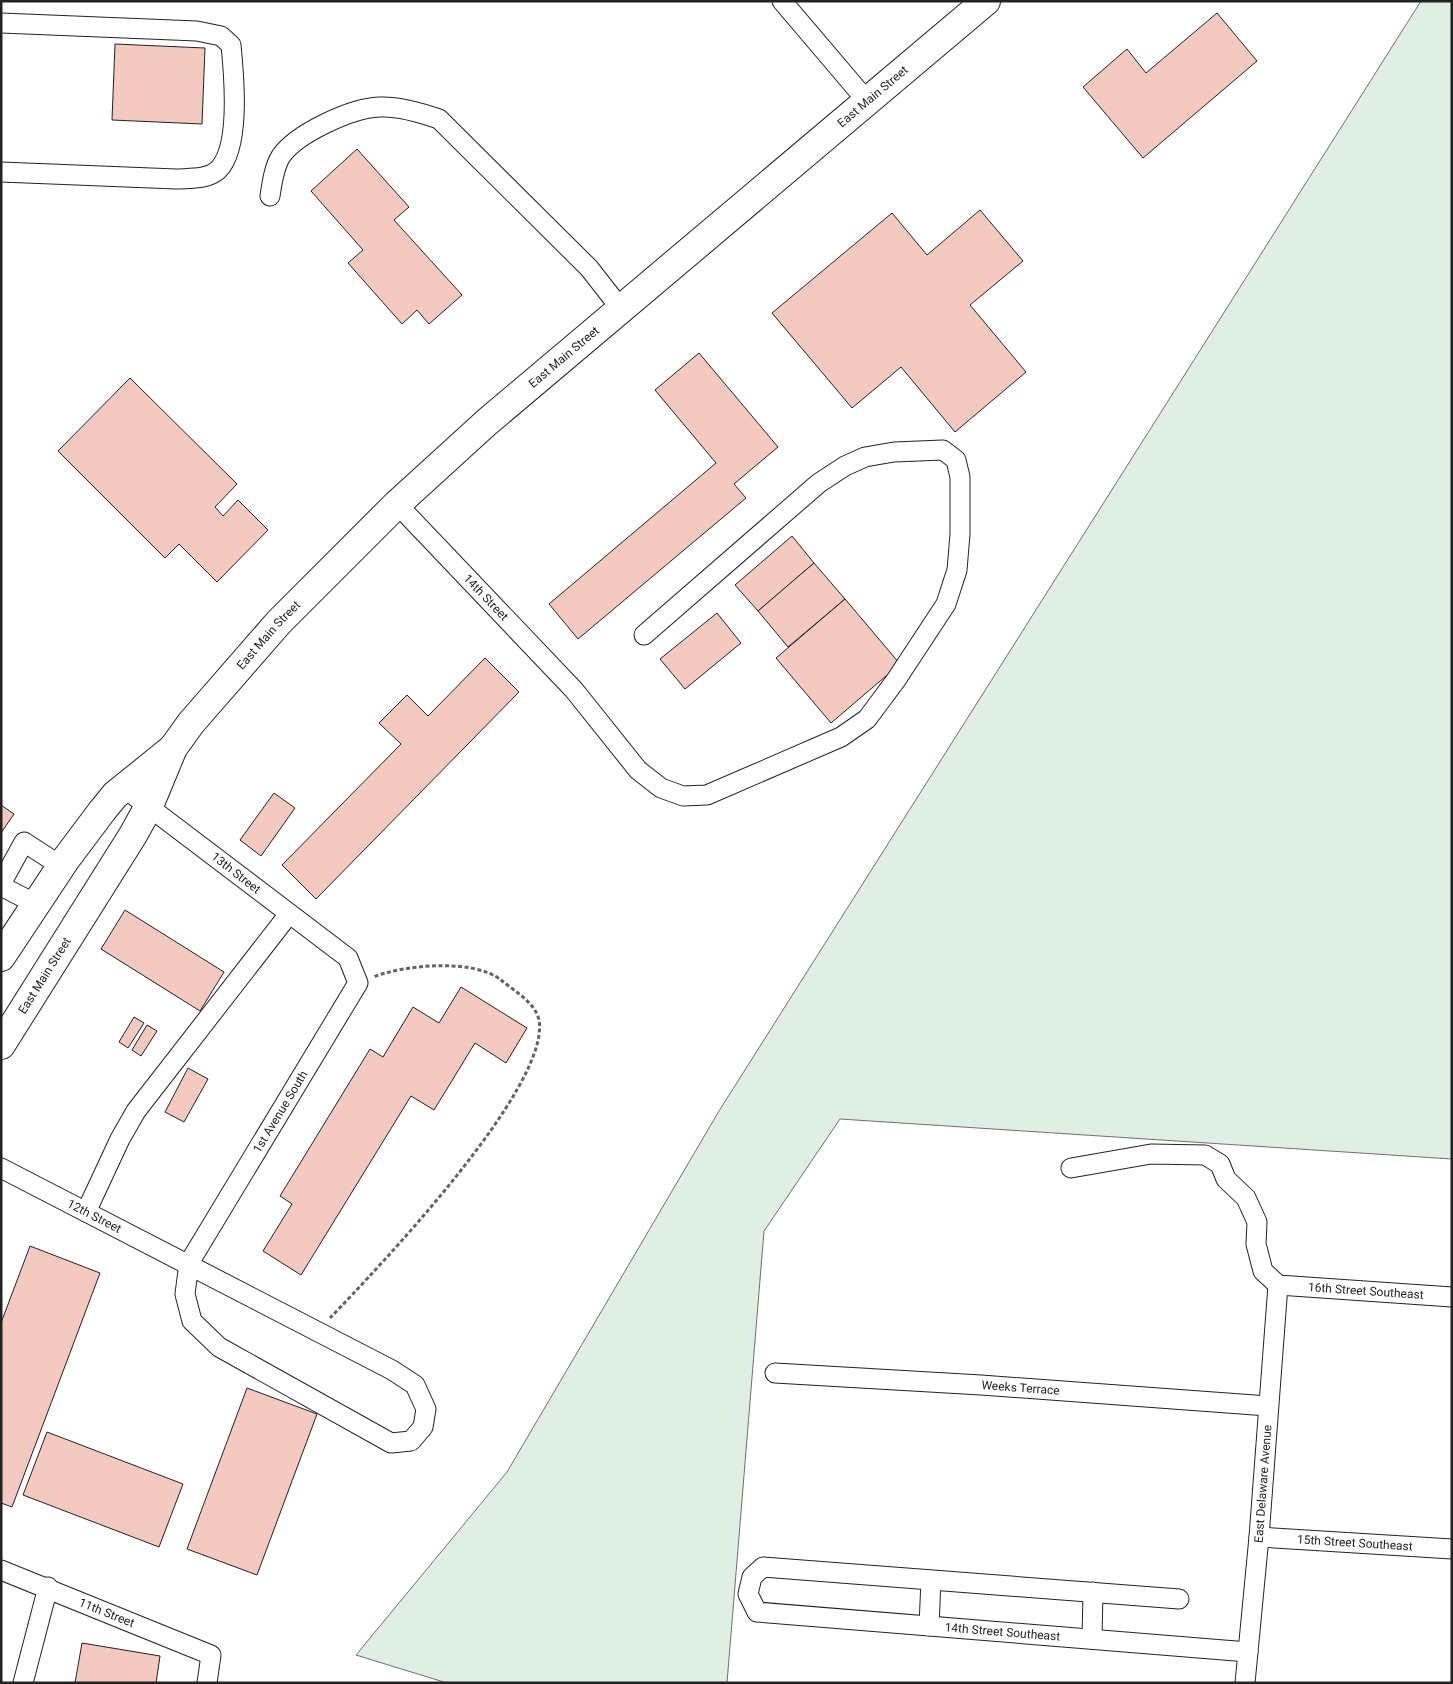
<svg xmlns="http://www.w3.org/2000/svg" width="1453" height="1684" font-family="Roboto,sans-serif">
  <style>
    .green { fill: #e0efe3; stroke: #6f6f6f }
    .building { fill: #f3c9c0; stroke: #222 }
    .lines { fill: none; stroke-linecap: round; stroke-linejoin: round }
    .minor-casing { stroke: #222; stroke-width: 21 }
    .highway-casing { stroke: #222; stroke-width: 30 }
    .path { stroke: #646464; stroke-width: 3; stroke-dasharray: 4 2.5; stroke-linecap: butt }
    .minor { stroke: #fff; stroke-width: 19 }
    .highway { stroke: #fff; stroke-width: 28 }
    .labels { text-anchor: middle; stroke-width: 4; stroke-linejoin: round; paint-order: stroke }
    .street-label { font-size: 12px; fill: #222; stroke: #fff }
  </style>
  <rect width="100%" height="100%" fill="#fff"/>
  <polygon class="green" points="1421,1 1452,1 1452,1159 840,1119 764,1231 727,1683 447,1683 356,1655 507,1472 719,1111"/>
  <g class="building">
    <polygon points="1217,13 1257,61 1143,158 1083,87 1127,49 1146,73"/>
    <polygon points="115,44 205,48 202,124 112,120"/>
    <polygon points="357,149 409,207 394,220 462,295 429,324 417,310 402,324 348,263 363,250 311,191"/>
    <polygon points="980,210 1023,261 970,305 1026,372 955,432 901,367 852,408 772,313 892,213 927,255"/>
    <polygon points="699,353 778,447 734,484 746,498 578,639 549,604 716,463 655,390"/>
    <polygon points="130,378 237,484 215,507 223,516 238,500 268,530 217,582 179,544 165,558 58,451"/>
    <polygon points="792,536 814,563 758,611 735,585"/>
    <polygon points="814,563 845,599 788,647 758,611"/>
    <polygon points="845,599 900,664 831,723 776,658"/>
    <polygon points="717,613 741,643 685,689 660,659"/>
    <polygon points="485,658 519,692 316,899 282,865 401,744 379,723 407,695 428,716"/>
    <polygon points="274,793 295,808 261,856 240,840"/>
    <polygon points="1,805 14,814 1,833"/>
    <polygon points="125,910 224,972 200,1011 101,949"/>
    <polygon points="461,987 527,1028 506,1063 475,1043 434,1110 411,1096 301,1275 263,1251 292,1204 280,1196 370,1049 383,1057 413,1007 439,1023"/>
    <polygon points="134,1017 144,1023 128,1048 119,1042"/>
    <polygon points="147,1025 157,1031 141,1056 132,1050"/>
    <polygon points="188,1068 208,1079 184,1122 165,1112"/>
    <polygon points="30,1246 100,1273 12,1507 1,1503 1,1323"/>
    <polygon points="247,1388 317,1414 257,1575 187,1549"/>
    <polygon points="47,1432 183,1484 159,1547 23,1495"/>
    <polygon points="82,1643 160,1656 156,1683 75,1683"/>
  </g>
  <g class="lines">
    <defs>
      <g id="minor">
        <polyline points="782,1 867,101"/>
        <path d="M 1,23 L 197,31 L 221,36 L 231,45 C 234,75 241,148 218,170 C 207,180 189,178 176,179 L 1,172"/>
        <path d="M 270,196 C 272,183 274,167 281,156 C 297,133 352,108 379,107 C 398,106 422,113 439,119 L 589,268 L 621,309"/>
        <path id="s1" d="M 397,504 L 574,690 L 638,770 L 661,788 L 683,796 L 707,795 L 841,737 L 867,719 L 896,680 L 946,604 L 957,570 L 960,534 L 960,477 L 956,460 L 943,450 L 894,452 L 865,457 L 845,466 L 819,483 L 644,635"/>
        <polyline points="1,884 24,842 61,866"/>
        <polyline points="1,886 36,904"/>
        <path id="s2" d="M 1,1168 L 392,1370 L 415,1385 L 426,1409 L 423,1427 L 411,1441 L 391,1443 L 219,1347 L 192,1321 L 185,1294 L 189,1263 L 358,983 L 348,958 L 124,788"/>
        <polyline points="1071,1168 1151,1154 1205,1155 1220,1164 1226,1179 1246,1198 1257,1222 1256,1244 1263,1271 1278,1285"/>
        <polyline points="86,1212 120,1139 136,1111 289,914"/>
        <path id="s3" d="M 1278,1285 L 1452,1297"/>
        <path id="s4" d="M 775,1373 L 981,1385 L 1268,1406"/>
        <path id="s5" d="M 1259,1537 L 1452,1549"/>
        <path id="s6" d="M 1,1570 L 211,1655 L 207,1683"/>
        <path id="s7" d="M 1179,1599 L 763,1567 L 752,1577 L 748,1594 L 757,1612 L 1248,1652"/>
        <polyline points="929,1626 931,1580"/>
        <polyline points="1092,1639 1093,1592"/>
        <polyline points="23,1683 48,1587"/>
        <path id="s8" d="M 1245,1683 L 1259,1537 L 1278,1285"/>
      </g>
      <g id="highway">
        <polyline points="1,957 66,859 102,811 115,795 172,749"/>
        <path id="s9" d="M 1,1045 L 133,835 L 149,806 L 173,748 L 191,723 L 279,622 L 397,504 L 487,422 L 986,1"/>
      </g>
    </defs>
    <use href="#minor" class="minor-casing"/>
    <use href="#highway" class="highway-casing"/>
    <path class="path" d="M 330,1318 C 377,1269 551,1087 539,1020 C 535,1002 514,991 501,980 C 473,958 404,965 373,977"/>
    <use href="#minor" class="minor"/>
    <use href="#highway" class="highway"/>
  </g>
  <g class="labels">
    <g class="street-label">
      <text dy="4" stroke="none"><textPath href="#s9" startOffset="1302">East Main Street</textPath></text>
      <text dy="4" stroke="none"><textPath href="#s9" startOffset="898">East Main Street</textPath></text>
      <text dy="4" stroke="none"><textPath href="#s1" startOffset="129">14th Street</textPath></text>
      <text dy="4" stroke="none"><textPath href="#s9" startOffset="492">East Main Street</textPath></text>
      <text transform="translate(236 873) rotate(38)" y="4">13th Street</text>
      <text dy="4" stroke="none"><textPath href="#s9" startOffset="82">East Main Street</textPath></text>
      <text dy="4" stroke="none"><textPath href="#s2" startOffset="1021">1st Avenue South</textPath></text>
      <text dy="4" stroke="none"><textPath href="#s2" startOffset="105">12th Street</textPath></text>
      <text dy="4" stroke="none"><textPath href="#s3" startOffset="88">16th Street Southeast</textPath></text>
      <text dy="4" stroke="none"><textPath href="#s4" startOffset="246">Weeks Terrace</textPath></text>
      <text dy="4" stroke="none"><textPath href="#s8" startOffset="200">East Delaware Avenue</textPath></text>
      <text dy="4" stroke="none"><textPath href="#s5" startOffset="96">15th Street Southeast</textPath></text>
      <text dy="4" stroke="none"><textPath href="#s6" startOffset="114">11th Street</textPath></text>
      <text dy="4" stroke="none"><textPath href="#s7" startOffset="716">14th Street Southeast</textPath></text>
    </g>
  </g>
  <rect width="1453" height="1684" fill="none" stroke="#222222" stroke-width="5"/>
</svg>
